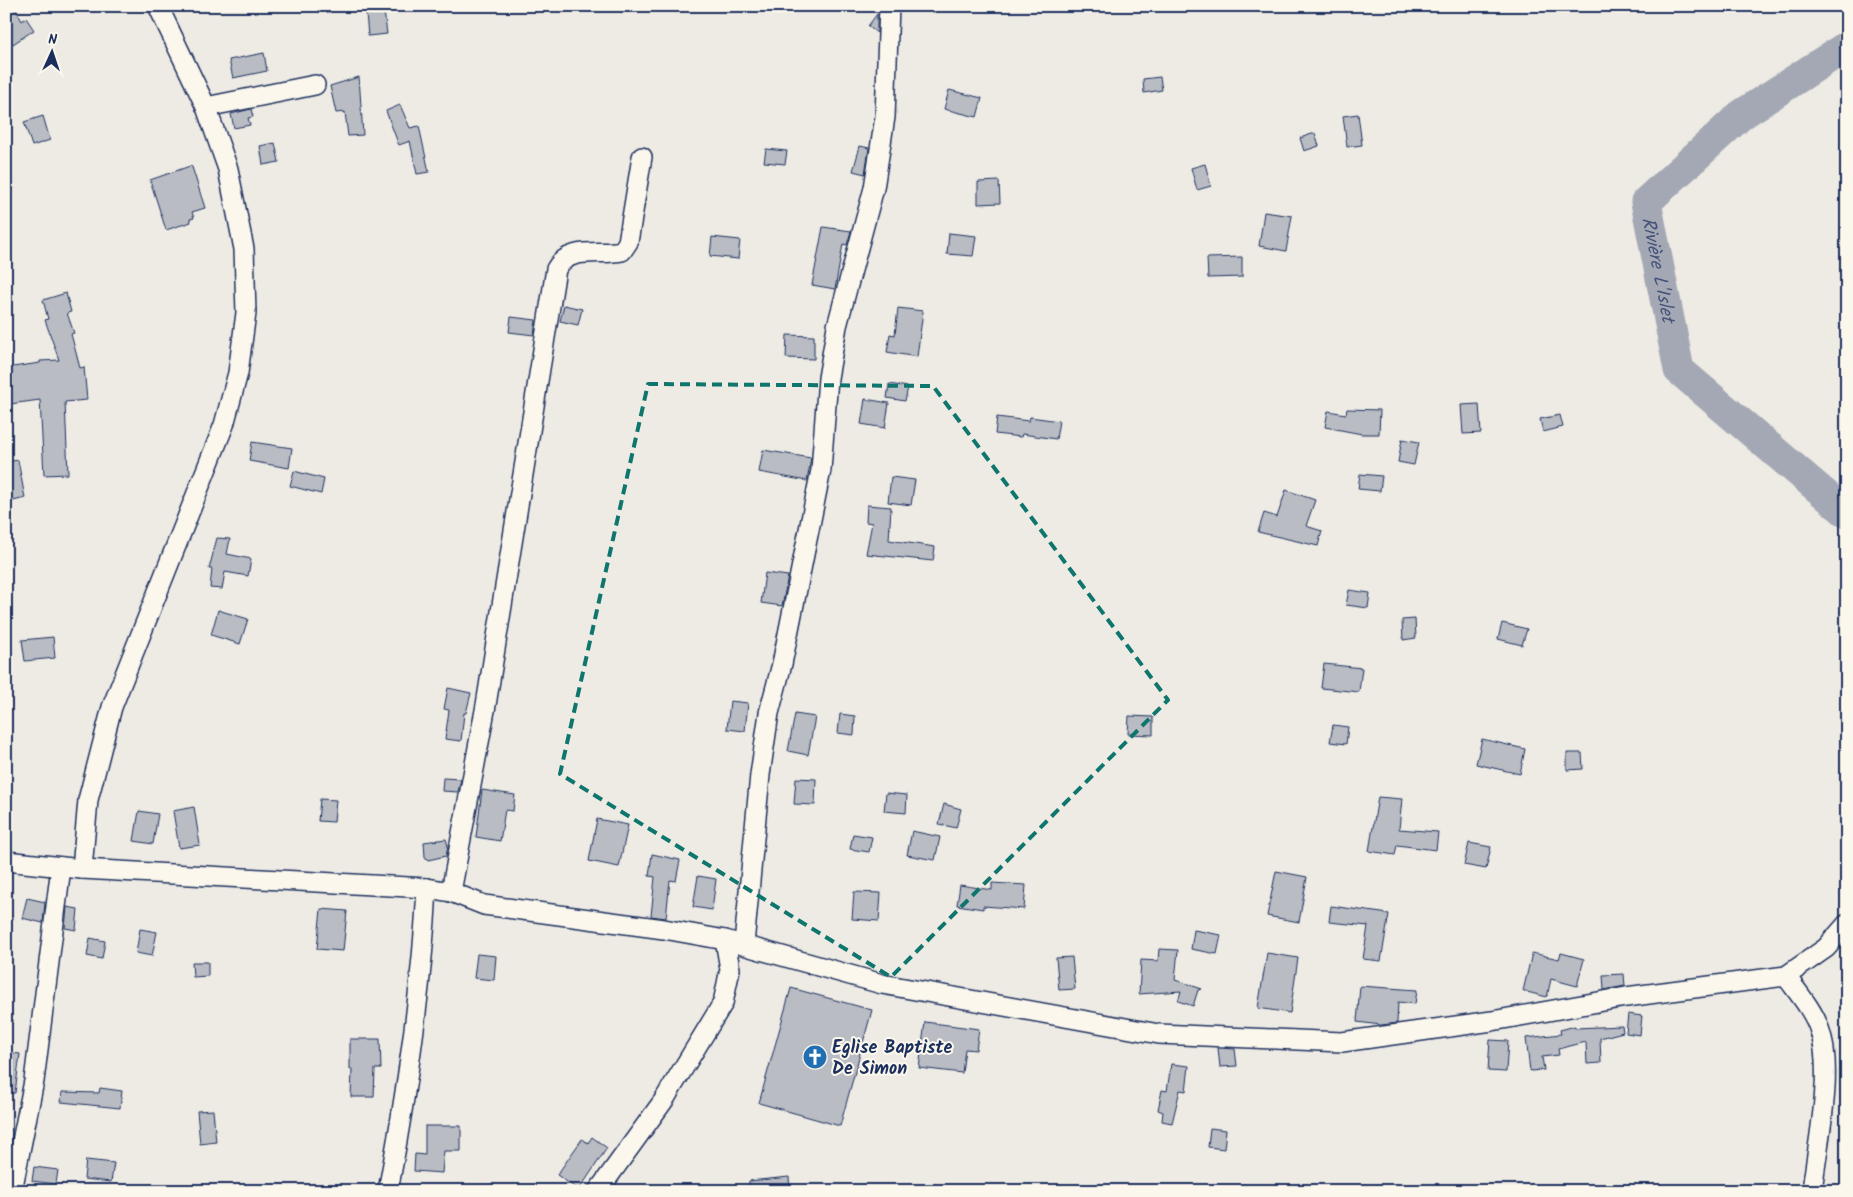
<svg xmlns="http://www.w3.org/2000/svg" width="1853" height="1197" font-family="Kalam,sans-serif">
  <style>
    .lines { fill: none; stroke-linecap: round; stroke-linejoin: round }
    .river { stroke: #a3a8b4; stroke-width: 31 }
    .building { fill: #b9bcc3; stroke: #1b2f5e }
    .street-casing { stroke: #1b2f5e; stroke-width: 22 }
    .street { stroke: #fbf7ec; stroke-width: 19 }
    .marked { fill: none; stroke: #0f766e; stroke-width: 4; stroke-dasharray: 10 6; stroke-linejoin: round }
    .labels { text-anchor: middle; stroke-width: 4; stroke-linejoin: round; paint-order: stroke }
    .poi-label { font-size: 18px; font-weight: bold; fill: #1b2f5e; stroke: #fbf7ec; text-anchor: start }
    .water-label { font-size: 19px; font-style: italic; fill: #445378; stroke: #fbf7ec }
  </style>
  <rect width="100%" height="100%" fill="#eeebe4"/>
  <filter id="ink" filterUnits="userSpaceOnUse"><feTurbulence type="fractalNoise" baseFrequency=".02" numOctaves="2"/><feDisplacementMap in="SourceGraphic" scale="10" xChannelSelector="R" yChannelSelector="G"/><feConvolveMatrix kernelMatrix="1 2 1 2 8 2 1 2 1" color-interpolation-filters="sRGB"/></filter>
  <g filter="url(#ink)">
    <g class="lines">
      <path class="river" id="s1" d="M 1847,46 L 1741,115 L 1646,202 L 1679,370 L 1847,513"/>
    </g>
    <g class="building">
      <polygon points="6,6 14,6 22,21 26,18 34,30 13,44 6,33"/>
      <polygon points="380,10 384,11 387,34 368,36 366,13"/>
      <polygon points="877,14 877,33 868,26"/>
      <polygon points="264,53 267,71 233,78 229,60"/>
      <polygon points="359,77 363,135 348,136 345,112 336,113 330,86"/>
      <polygon points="1160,77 1162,90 1144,93 1143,79"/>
      <polygon points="949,90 982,98 977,117 944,109"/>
      <polygon points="400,105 410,128 419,126 429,172 417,174 410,141 399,145 398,143 386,111"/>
      <polygon points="251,109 253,117 248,118 250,125 234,128 231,114"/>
      <polygon points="1358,114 1362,145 1347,147 1343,116"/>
      <polygon points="43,116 50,140 32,146 24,122"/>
      <polygon points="1315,133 1319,146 1304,151 1300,138"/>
      <polygon points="275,143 279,162 263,165 260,146"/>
      <polygon points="860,146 869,148 865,174 853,171"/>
      <polygon points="766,149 787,151 785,164 764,162"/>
      <polygon points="1205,164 1211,186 1197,190 1191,168"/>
      <polygon points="190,166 192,167 205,208 192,212 194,218 190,219 191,222 166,230 150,180"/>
      <polygon points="999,181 1000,203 978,204 978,182"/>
      <polygon points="1264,212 1292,216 1286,251 1259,246"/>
      <polygon points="823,227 851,231 847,245 843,244 835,289 812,285"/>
      <polygon points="949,233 976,236 973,256 947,254"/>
      <polygon points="712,237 740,240 738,259 710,256"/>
      <polygon points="1242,257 1242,277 1208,278 1207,258"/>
      <polygon points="66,293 71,312 67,313 74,333 71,334 80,368 84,367 87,400 65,402 68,474 44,475 40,400 10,404 6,368 40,363 40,361 59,360 45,320 48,319 43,300"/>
      <polygon points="564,305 582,309 578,325 560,321"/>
      <polygon points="898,308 923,311 917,357 887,352 890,334 895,335"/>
      <polygon points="511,317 536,320 534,335 509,332"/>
      <polygon points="787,335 814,336 814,359 786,358"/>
      <polygon points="889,384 908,387 905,401 887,398"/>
      <polygon points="865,399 889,403 885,428 861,424"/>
      <polygon points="1479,404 1481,433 1463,434 1461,405"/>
      <polygon points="1347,409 1380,410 1379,434 1362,434 1325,427 1328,411 1346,414"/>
      <polygon points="1560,415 1563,427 1543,432 1540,419"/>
      <polygon points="997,417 1029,421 1030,417 1059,421 1056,439 1022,434 1021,437 995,434"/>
      <polygon points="1402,439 1419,442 1414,465 1398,462"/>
      <polygon points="252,442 292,448 289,468 249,461"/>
      <polygon points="763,450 811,458 807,481 759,472"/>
      <polygon points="18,460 25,498 6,503 6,462"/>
      <polygon points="294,471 324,479 321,494 290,486"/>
      <polygon points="1360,474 1382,476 1380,491 1358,489"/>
      <polygon points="891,477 915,480 911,505 888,502"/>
      <polygon points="1286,490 1315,500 1306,526 1322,531 1318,546 1258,532 1264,513 1277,517"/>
      <polygon points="867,505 891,507 889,540 935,547 933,561 866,554 872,523 866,522"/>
      <polygon points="217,538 230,539 227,554 251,559 248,576 225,572 222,589 210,588 212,569 209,569"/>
      <polygon points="765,573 788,576 782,606 761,603"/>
      <polygon points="1349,590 1370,593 1368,608 1346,605"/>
      <polygon points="218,610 248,619 240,644 211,635"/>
      <polygon points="1415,619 1416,638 1403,640 1402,620"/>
      <polygon points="1502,623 1527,629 1522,645 1498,639"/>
      <polygon points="53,637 55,658 25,661 22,640"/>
      <polygon points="1324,664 1362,668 1359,692 1321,688"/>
      <polygon points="448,688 471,693 466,713 464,713 461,741 445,739 449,710 444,709"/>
      <polygon points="730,701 748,703 745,731 727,729"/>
      <polygon points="795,714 815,717 808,755 788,751"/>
      <polygon points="840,714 855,716 854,735 838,733"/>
      <polygon points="1129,716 1153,717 1153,735 1128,734"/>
      <polygon points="1333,725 1348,727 1346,744 1330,742"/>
      <polygon points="1482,739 1525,749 1520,774 1476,764"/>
      <polygon points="1567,753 1582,753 1583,769 1567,770"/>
      <polygon points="443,778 461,779 458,792 442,791"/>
      <polygon points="796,778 816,779 815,805 794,804"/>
      <polygon points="482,790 515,795 513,811 505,810 500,841 476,837"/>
      <polygon points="886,793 907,795 906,813 884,811"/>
      <polygon points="1378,797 1402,799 1399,829 1438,832 1436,850 1397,845 1395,855 1369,851"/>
      <polygon points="320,799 336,800 334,822 318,821"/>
      <polygon points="944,804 961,809 956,828 939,824"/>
      <polygon points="194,807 200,845 179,848 173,811"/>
      <polygon points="139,811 158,814 153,844 134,841"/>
      <polygon points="597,819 628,825 619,867 589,861"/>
      <polygon points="912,831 940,837 935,860 907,855"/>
      <polygon points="853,834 872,837 869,852 850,849"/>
      <polygon points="446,839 448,846 446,856 428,860 425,857 424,842"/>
      <polygon points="1469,843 1491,847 1486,869 1464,865"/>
      <polygon points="652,854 680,860 676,881 670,880 666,918 651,916 655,877 649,876"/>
      <polygon points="1276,871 1307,877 1299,922 1267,916"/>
      <polygon points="698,876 716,879 712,910 693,907"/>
      <polygon points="992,883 1026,885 1024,909 983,906 983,909 957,905 960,885 992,890"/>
      <polygon points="854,892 881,893 879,921 852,919"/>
      <polygon points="27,898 45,902 43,923 22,918"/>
      <polygon points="1331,906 1389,914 1381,961 1363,959 1368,926 1329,922"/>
      <polygon points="67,907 78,909 76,930 65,928"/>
      <polygon points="321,909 347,911 343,951 317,949"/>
      <polygon points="140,929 157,932 152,956 136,953"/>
      <polygon points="1194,930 1221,935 1217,954 1191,949"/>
      <polygon points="90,938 105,941 102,959 87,956"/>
      <polygon points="1159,949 1178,950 1175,980 1202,989 1198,990 1193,1006 1178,1001 1181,991 1139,994 1141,960 1158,961"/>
      <polygon points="1267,953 1298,958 1290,1013 1258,1008"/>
      <polygon points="1532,953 1559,959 1561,953 1584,959 1577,986 1551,979 1547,997 1523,991"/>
      <polygon points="477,954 496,956 494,980 474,978"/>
      <polygon points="1072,957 1075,989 1059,990 1056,958"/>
      <polygon points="192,962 208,962 208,976 193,977"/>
      <polygon points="1624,974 1625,986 1604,990 1603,975"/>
      <polygon points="1360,986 1417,990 1415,1004 1398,1002 1397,1023 1381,1025 1357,1022"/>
      <polygon points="791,988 872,1010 840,1126 759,1103"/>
      <polygon points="1628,1014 1642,1016 1640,1035 1626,1033"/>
      <polygon points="925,1022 979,1029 976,1050 965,1049 962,1073 919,1068"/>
      <polygon points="1575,1026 1575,1028 1622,1026 1623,1032 1600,1038 1601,1063 1587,1064 1586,1042 1558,1049 1559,1055 1542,1057 1544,1070 1530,1071 1526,1038 1561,1034 1560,1030"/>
      <polygon points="350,1039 380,1039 381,1069 375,1069 374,1097 351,1097 352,1069 350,1069"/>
      <polygon points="1490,1040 1508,1041 1506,1072 1488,1071"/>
      <polygon points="1218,1048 1235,1049 1237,1066 1220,1067"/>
      <polygon points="6,1052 20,1054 15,1093 6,1093"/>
      <polygon points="1171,1064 1189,1066 1186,1091 1180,1090 1172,1123 1162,1121 1163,1112 1158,1110 1162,1090 1167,1091"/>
      <polygon points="100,1088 122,1091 120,1108 61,1102 62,1092 99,1093"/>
      <polygon points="213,1110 216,1142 200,1144 197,1111"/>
      <polygon points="425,1126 461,1126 461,1151 444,1151 442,1173 414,1171 415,1154 425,1155"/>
      <polygon points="1210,1128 1226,1130 1224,1149 1208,1147"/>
      <polygon points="592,1137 607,1148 579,1190 557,1175 582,1139 588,1143"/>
      <polygon points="86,1160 114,1163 111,1182 84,1179"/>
      <polygon points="34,1167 58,1170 56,1184 32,1181"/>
      <polygon points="789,1177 790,1191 749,1191 749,1181"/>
    </g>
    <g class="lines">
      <defs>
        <g id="street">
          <polyline points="206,107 315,85"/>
          <polyline points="6,861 82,869 427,888 451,892 484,905 664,929 725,940 882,984 1159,1034 1342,1042 1492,1021 1626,997 1786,976 1826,948 1847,924"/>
          <polyline points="82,869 88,800 112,707 224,425 238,373 246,313 244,249 228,169 206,107 158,6"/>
          <path d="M 451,892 L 486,705 L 556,269 C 570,245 599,256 622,251 L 628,242 L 642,157"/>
          <polyline points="744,944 760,775 769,713 782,664 821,470 828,378 837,326 874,188 885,117 889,6"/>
          <path d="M 1786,976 C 1798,993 1814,1011 1820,1031 C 1834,1073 1817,1146 1812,1191"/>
          <polyline points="12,1191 34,1081 61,867"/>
          <path d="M 388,1191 C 407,1090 422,990 427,888"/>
          <polyline points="598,1191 664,1100 723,1003 730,969 725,940"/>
        </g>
      </defs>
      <use href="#street" class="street-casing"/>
      <use href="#street" class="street"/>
    </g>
  </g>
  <path class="marked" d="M 648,384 L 933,386 L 1168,700 L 891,977 L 560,774 Z"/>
  <defs>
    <symbol id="church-disc" viewBox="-11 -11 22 22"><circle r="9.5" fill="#1f6fb2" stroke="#fbf7ec"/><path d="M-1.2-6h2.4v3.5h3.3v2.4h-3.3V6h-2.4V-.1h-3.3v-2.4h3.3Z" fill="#fff"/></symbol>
  </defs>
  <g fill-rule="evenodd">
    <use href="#church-disc" x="801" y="1043" width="28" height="28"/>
  </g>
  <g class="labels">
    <g class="poi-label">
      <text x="832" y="1053">Eglise Baptiste<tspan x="832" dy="21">De Simon</tspan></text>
    </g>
    <g class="water-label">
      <text dy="7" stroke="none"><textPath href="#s1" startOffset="324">Rivière L'Islet</textPath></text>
    </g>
  </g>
  <rect width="1853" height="1197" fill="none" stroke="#fbf7ec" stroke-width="25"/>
  <rect x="12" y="12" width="1828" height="1172" fill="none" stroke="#1b2f5e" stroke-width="2" filter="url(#ink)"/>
  <g transform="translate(52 52) rotate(3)" stroke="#fbf7ec" stroke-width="4" paint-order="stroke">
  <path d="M0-4L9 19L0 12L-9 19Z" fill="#1b2f5e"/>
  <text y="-8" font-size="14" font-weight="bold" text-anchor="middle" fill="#1b2f5e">N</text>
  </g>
</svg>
